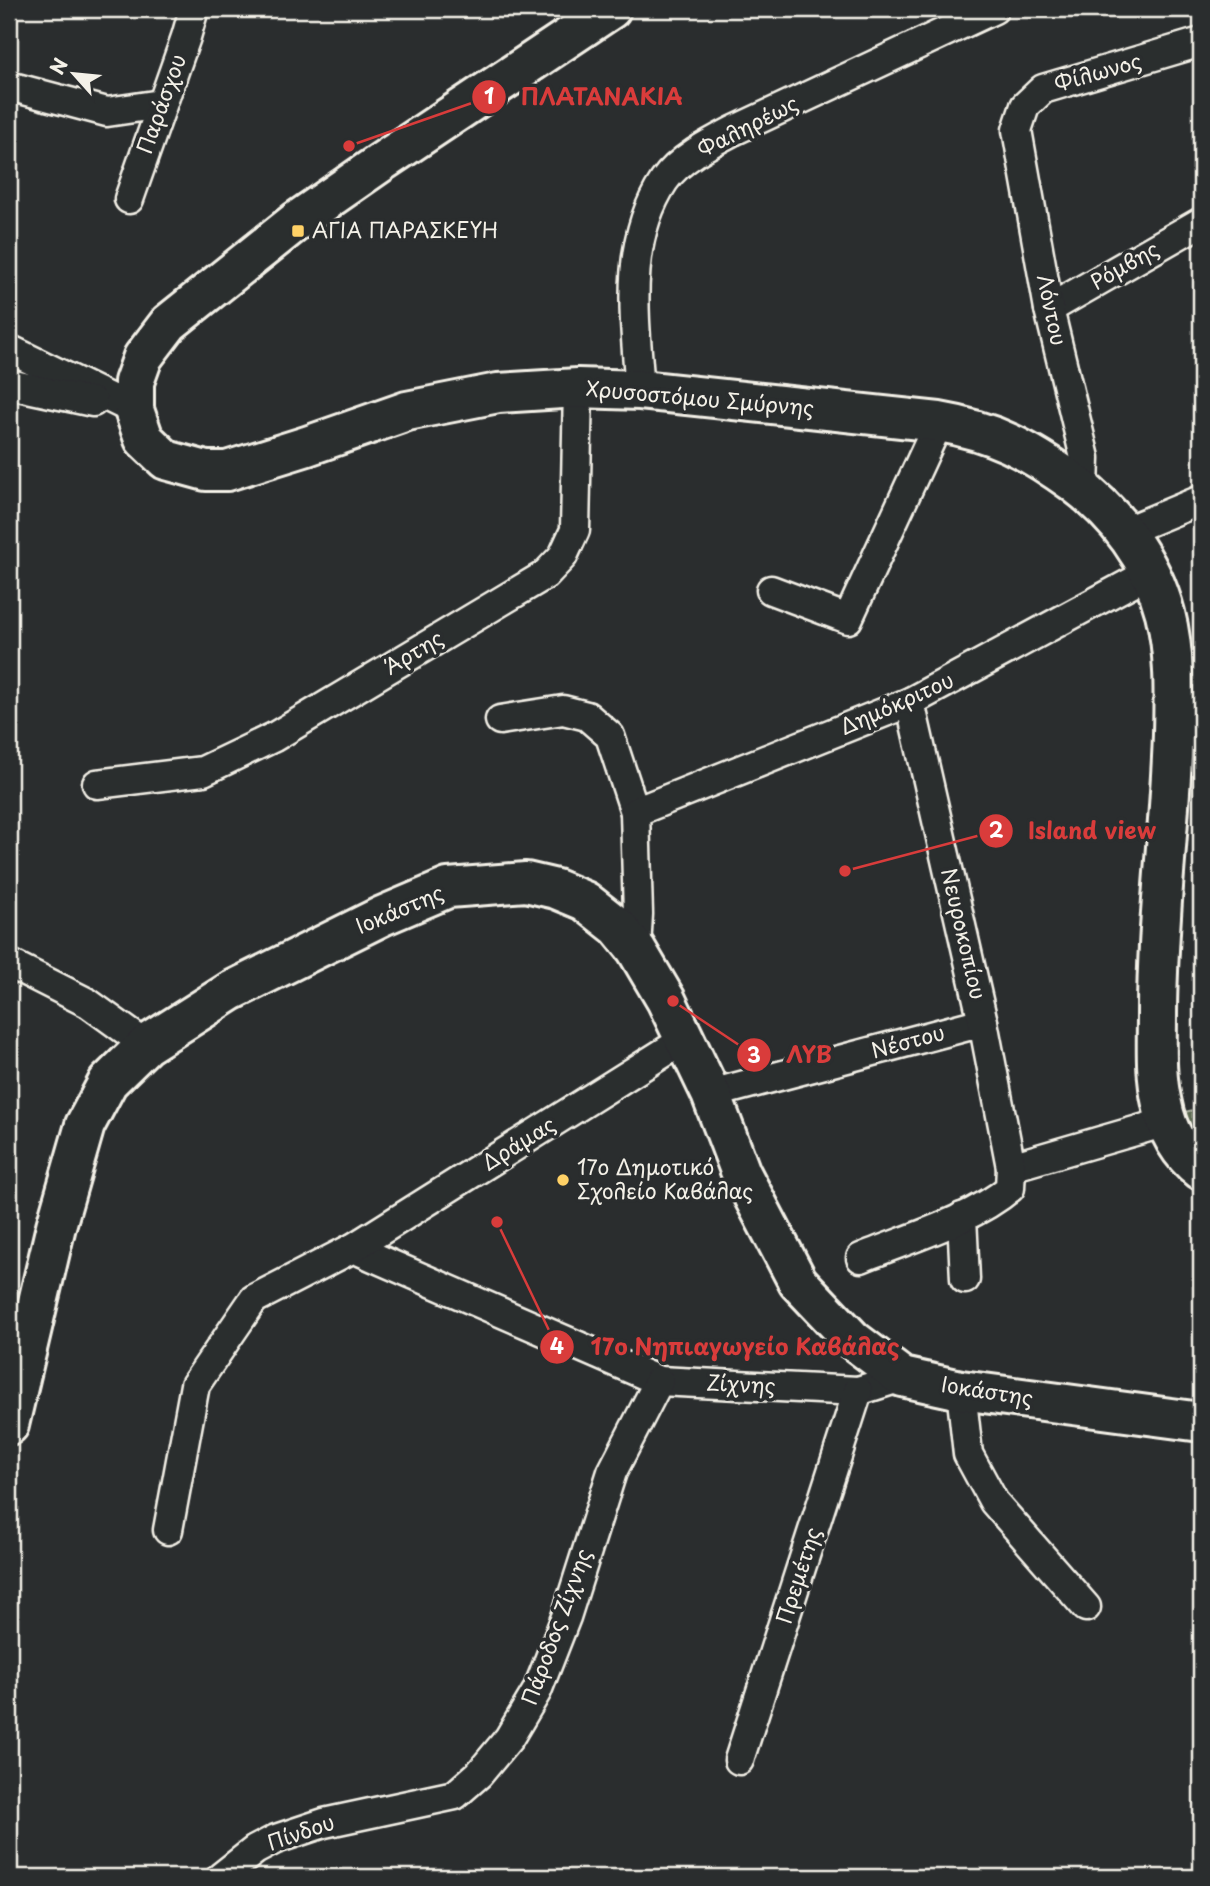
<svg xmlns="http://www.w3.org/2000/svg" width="1210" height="1886" font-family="'Playpen Sans',sans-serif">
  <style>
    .park { fill: url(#park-dots); stroke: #a7ac9c; stroke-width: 2 }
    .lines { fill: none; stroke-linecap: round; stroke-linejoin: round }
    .street-casing { stroke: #f4f1e8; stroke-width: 33 }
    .secondary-casing { stroke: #f4f1e8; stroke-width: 44 }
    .street { stroke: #2a2d2e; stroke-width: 28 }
    .secondary { stroke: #2a2d2e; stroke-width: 38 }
    .poi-dot { fill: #ffd166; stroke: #2a2d2e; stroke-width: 2.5 }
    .labels { text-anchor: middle; stroke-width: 7; stroke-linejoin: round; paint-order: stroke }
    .street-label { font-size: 21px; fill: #f4f1e8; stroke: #2a2d2e }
    .poi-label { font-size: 21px; fill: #f4f1e8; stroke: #2a2d2e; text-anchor: start }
    .leader { fill: none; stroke: #d93c3b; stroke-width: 2.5 }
    .callout-dot { fill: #d93c3b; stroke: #2a2d2e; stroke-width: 2.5 }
    .mark-label { font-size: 21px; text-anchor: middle; font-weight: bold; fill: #fff }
    .callout-label { font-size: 23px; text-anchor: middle; font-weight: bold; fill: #d93c3b; stroke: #2a2d2e; stroke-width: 7; stroke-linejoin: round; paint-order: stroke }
  </style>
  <defs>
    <pattern id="park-dots" width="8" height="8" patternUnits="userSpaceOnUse" patternTransform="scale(1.75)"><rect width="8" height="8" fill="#5a6750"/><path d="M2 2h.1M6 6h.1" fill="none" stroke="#727d69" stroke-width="1.8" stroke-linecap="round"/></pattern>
  </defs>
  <rect width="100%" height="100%" fill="#2a2d2e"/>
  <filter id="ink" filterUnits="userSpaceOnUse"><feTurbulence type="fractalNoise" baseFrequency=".0143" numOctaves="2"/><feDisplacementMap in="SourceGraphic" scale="14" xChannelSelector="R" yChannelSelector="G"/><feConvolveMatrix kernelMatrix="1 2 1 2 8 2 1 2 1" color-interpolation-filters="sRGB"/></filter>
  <g filter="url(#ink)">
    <polygon class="park" points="1201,1108 1201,1141 1194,1138 1181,1113"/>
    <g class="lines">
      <defs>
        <g id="street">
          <polyline points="9,86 107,112 161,104"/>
          <polyline points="129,199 186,37 194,9"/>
          <polyline points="1049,309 1201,222"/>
          <polyline points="9,349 134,410"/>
          <polyline points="9,384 93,402"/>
          <path d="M 640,390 C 635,320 623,243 664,181 C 679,159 710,143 733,131 L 994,9"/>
          <polyline points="1084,490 1085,458 1049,309 1017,130 1025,106 1043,89 1201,42"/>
          <polyline points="1126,531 1201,500"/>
          <polyline points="771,590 848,619 939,422"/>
          <polyline points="500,720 563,710 587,716 610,736 635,812"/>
          <polyline points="97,784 203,771 274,737 545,575 563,556 575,530 578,388"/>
          <polyline points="636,949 638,914 635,812 910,702 1149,573"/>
          <polyline points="9,963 88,1003 146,1045"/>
          <polyline points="711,1094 983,1022"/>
          <polyline points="1011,1167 1166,1122"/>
          <polyline points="962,1217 965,1279"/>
          <polyline points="353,1248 659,1381 858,1391 902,1377"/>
          <path d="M 861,1258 C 907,1239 973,1220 1010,1188 L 1011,1167 L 983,1022 L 910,702"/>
          <polyline points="961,1390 968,1454 994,1502 1086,1607"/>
          <polyline points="168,1530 195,1385 254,1299 353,1248 684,1040"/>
          <polyline points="739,1760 858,1391"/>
          <polyline points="221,1877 255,1850 276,1839 324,1823 455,1795 479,1774 509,1738 537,1691 566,1617 612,1472 659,1381"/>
        </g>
        <g id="secondary">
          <path d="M 611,9 L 380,163 L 298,220 L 169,323 L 143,357 L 134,382 L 134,410 L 144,439 L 166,460 L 206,471 L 227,471 L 307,446 L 407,411 L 498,393 L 578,388 L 640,390 L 939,422 C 993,431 1029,450 1073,482 C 1116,514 1151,559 1165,613 C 1175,652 1174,694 1173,734 C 1170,828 1157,921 1157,1014 C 1157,1044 1155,1074 1162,1104 C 1167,1131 1179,1153 1201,1170"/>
          <polyline points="9,1425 56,1226 85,1125 108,1082 146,1045 231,991 382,916 448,888 526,882 556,889 585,901 618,927 636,949 666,1000 711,1094 741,1173 798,1282 853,1340 902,1377 961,1390 1201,1422"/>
        </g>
      </defs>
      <use href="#street" class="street-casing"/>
      <use href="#secondary" class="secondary-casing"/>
      <use href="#street" class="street"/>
      <use href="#secondary" class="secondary"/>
    </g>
  </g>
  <g class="poi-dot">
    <rect x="291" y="224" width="14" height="14" rx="3.5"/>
    <circle cx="563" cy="1180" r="7"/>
  </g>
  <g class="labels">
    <g class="street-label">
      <text transform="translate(1098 73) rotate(-16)" y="7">Φίλωνος</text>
      <text transform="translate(162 104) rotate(-70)" y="7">Παράσχου</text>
      <text transform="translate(748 127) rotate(-27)" y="7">Φαληρέως</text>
      <text transform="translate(1125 266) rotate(-30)" y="7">Ρόμβης</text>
      <text transform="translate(1051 310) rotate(78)" y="7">Λόντου</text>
      <text transform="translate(700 399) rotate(5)" y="7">Χρυσοστόμου Σμύρνης</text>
      <text transform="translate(414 653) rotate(-31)" y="7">Άρτης</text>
      <text transform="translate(897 704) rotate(-24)" y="7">Δημόκριτου</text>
      <text transform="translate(400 910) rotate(-23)" y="7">Ιοκάστης</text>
      <text transform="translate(963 934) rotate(77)" y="7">Νευροκοπίου</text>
      <text transform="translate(908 1042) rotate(-15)" y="7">Νέστου</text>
      <text transform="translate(519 1144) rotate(-32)" y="7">Δράμας</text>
      <text transform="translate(741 1385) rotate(3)" y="7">Ζίχνης</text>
      <text transform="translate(987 1392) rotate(9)" y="7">Ιοκάστης</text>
      <text transform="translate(799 1576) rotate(-72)" y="7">Πρεμέτης</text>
      <text transform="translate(557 1627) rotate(-70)" y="7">Πάροδος Ζίχνης</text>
      <text transform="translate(301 1833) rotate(-19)" y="7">Πίνδου</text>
    </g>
    <g class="poi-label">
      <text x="312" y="238">ΑΓΙΑ ΠΑΡΑΣΚΕΥΗ</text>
      <text x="577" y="1175">17ο Δημοτικό<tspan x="577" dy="24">Σχολείο Καβάλας</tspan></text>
    </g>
  </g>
  <path class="leader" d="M349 146L489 97M845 871L996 831M673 1001L754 1055M497 1222L557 1347"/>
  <g class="callout-dot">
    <circle cx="349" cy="146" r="7"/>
    <circle cx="845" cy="871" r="7"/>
    <circle cx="673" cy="1001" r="7"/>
    <circle cx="497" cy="1222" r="7"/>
    <circle cx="489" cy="97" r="18"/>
    <circle cx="996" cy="831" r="18"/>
    <circle cx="754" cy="1055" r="18"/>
    <circle cx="557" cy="1347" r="18"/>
  </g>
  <g class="mark-label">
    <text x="489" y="104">1</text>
    <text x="996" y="838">2</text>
    <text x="754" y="1063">3</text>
    <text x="557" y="1354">4</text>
  </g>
  <g class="callout-label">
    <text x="602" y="105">ΠΛΑΤΑΝΑΚΙΑ</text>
    <text x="1092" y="839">Island view</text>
    <text x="809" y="1063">ΛΥΒ</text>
    <text x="745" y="1355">17ο Νηπιαγωγείο Καβάλας</text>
  </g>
  <rect width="1210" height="1886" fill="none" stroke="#2a2d2e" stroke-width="35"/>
  <rect x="18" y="18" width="1175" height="1851" fill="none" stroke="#f4f1e8" stroke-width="2.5" filter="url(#ink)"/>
  <g transform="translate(74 74) rotate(297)" stroke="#2a2d2e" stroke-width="5" paint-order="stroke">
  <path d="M0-5L12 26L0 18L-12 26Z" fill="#f4f1e8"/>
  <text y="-10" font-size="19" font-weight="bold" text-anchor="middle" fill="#f4f1e8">N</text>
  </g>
</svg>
